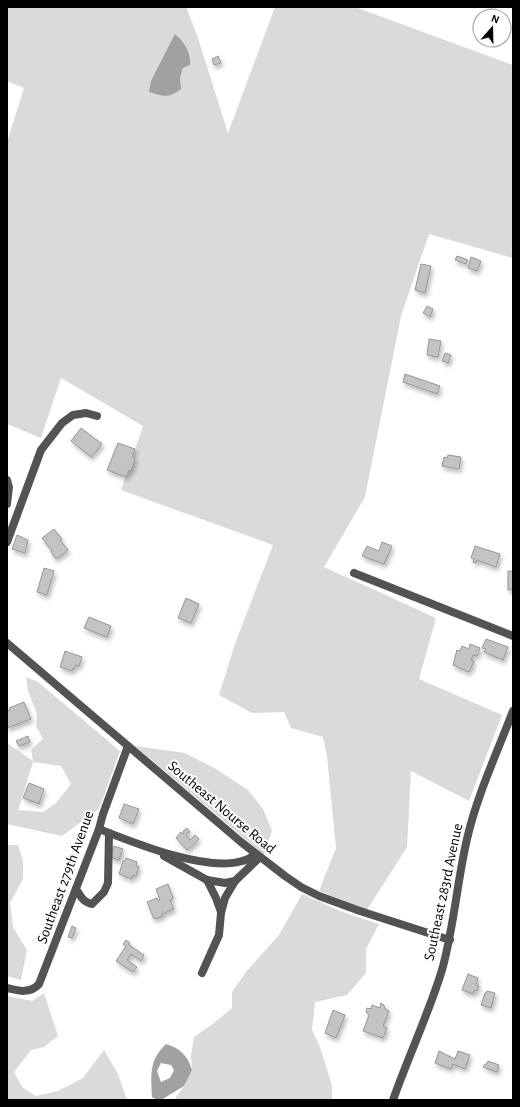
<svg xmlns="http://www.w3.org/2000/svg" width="520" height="1107" font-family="'Alegreya Sans',sans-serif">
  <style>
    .green { fill: #dadada; fill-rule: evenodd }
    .water { fill: #a1a1a1; fill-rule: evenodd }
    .building { fill: #c3c3c3; stroke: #979797; filter: url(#shadow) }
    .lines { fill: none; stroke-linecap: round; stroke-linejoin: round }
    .minor { stroke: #535353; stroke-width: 8 }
    .labels { text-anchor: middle; stroke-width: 4; stroke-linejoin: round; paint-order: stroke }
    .street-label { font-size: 15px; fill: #000; stroke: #fff }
  </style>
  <defs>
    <filter id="shadow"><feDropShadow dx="2" dy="3.5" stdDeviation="2" flood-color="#0004"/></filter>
  </defs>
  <rect width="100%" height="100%" fill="#fff"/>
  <g class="green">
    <path d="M 7,7 L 186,7 L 197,35 L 228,133 L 275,7 L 355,7 L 513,65 L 513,258 L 429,234 L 401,316 L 365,497 L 324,567 L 436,618 L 419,679 L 502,715 L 469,801 L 411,771 L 407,847 L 367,910 L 319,891 L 336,848 L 327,756 L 323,737 L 291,728 L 284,712 L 252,713 L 219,695 L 236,641 L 273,545 L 121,490 L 143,426 L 61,378 L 41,438 L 7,424 L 7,142 L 24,88 L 7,81 ZM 175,34 C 186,43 190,50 190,64 L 183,68 L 180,78 L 181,89 Z"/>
    <path d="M 26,677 L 38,682 L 120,751 L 99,809 L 62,836 L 7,824 L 7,743 L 33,761 L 31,750 L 43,739 L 36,726 L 37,714 L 28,691 ZM 33,762 L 61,766 L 71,784 L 56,803 L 43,812 L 19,810 L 14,815 L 18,811 Z"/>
    <polygon points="135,746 185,753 216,769 248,790 263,809 272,831 264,855"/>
    <polygon points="7,845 18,845 23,861 23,879 10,903 13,927 27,950 21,980 7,976"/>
    <polygon points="302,894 340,911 379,924 366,949 366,973 347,995 315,1002 312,1030 320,1047 332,1086 332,1100 174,1100 184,1086 192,1070 191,1056 194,1037 214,1023 232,1008 232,992 246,972 279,935"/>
    <polygon points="44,993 58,1036 44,1047 31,1050 14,1072 22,1087 36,1096 58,1091 83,1078 104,1050 118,1074 127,1100 7,1100 7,996 32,1001"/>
  </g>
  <g class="water">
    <path d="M 175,34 C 185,42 191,52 190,65 L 183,68 L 180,78 L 181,89 C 168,99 163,96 149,92 L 151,81 Z"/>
    <path d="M 166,1044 C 180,1048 188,1056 192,1070 L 184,1086 L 161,1100 L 157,1100 L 152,1097 C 151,1074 149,1060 166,1044 ZM 161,1063 L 171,1065 L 174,1070 L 170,1078 L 161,1082 L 157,1071 Z"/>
  </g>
  <g class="building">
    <polygon points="218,56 221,63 214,65 212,59"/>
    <polygon points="457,256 468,260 466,264 455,260"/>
    <polygon points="471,257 481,261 477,271 468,268"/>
    <polygon points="421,264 431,266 425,293 415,290"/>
    <polygon points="427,306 433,309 430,317 423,313"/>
    <polygon points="429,339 441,341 438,357 427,355"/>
    <polygon points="445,353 451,355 448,363 442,361"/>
    <polygon points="405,374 440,386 437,394 403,382"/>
    <polygon points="81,428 102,444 91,457 71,441"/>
    <polygon points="118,443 135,449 132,457 135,459 131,471 129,470 126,477 107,470"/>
    <polygon points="448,455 461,457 459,469 442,466 444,457 447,458"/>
    <polygon points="54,529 62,539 60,540 68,550 56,559 51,552 52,551 42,538"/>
    <polygon points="17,535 28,540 25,553 12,549"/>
    <polygon points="382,542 392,546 384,564 362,556 367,546 379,551"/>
    <polygon points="475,546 500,554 496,567 477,560 476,563 473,562 474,559 471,558"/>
    <polygon points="44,568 54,571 47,595 37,592"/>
    <polygon points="508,571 513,571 513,589 508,590"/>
    <polygon points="186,598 199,604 191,623 178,618"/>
    <polygon points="89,617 111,626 107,637 84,628"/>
    <polygon points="486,639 508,647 503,660 484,652 486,649 482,648"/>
    <polygon points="470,644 480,648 477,656 473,655 471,660 474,661 469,672 453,665 457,650 460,651 462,646 469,649"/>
    <polygon points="65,651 82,657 79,666 76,665 74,669 73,668 72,671 60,667"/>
    <polygon points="24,702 31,719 7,728 7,711 10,710 9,708"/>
    <polygon points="28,736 30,742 19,746 16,741"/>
    <polygon points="29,783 44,789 39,804 23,798"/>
    <polygon points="124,804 139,809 133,824 119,818"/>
    <polygon points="187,828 190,832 186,835 190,840 195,835 199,839 187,850 176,838 181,832 183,834 184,833 183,831"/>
    <polygon points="114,846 123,849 119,860 110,857"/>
    <polygon points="126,858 137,862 136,866 139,867 136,876 133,875 132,879 119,874 123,861 125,861"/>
    <polygon points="168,884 173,898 170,900 174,909 162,914 163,916 154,919 147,902 157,898 158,901 160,900 156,889"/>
    <polygon points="72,926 76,928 72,938 68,937"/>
    <polygon points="126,940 130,943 129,945 144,955 141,961 131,954 127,960 137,967 133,972 116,961 126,946 123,944"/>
    <polygon points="468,974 478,978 476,985 479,986 477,991 474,990 473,994 462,990"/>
    <polygon points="487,991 495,993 491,1008 481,1005 485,993 486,993"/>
    <polygon points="381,1003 384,1005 385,1009 389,1011 383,1026 387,1028 383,1038 363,1031 369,1015 366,1012 367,1008 371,1009 372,1005 380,1008"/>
    <polygon points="333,1010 345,1015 336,1038 325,1033"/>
    <polygon points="439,1051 455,1059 458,1051 470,1055 465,1069 453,1064 451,1069 435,1063"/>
    <polygon points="488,1061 499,1065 497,1072 483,1067 485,1064 487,1064"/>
  </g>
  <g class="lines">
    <g class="minor">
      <polyline points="7,480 9,487 7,504"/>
      <polyline points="7,542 41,450 62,423 73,415 86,413 97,416"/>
      <polyline points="354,573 513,636"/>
      <polyline points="7,643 241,842 285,876 301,887 319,896 360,911 450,940"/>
      <path d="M 99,829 C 135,843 205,872 242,861 C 247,860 252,857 256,854"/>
      <polyline points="164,856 207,880 216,898 221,912"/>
      <polyline points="207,880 225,883 235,881"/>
      <path d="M 76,889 C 81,897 83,902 92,904 L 104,892 L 108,883 L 109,833"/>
      <polyline points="202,973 219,935 221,913 225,898 235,881 260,857"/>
      <path d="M 7,988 C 19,991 30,994 39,984 L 99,829 L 103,814 L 128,746"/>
      <path d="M 393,1100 C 408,1057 429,1013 442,970 C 454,927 457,882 467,839 C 477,795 497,753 513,711"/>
    </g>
  </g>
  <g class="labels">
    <g class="street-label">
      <text transform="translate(222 807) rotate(40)" y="5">Southeast Nourse Road</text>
      <text transform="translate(65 877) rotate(-70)" y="5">Southeast 279th Avenue</text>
      <text transform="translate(443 892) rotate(-78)" y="5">Southeast 283rd Avenue</text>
    </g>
  </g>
  <rect width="520" height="1107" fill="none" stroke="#000000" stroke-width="16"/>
  <g transform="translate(492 28) rotate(20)"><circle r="19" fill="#ffffff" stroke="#999999"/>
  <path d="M0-3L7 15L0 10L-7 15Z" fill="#000000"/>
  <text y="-6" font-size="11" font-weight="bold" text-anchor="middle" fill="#000000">N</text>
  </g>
</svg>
